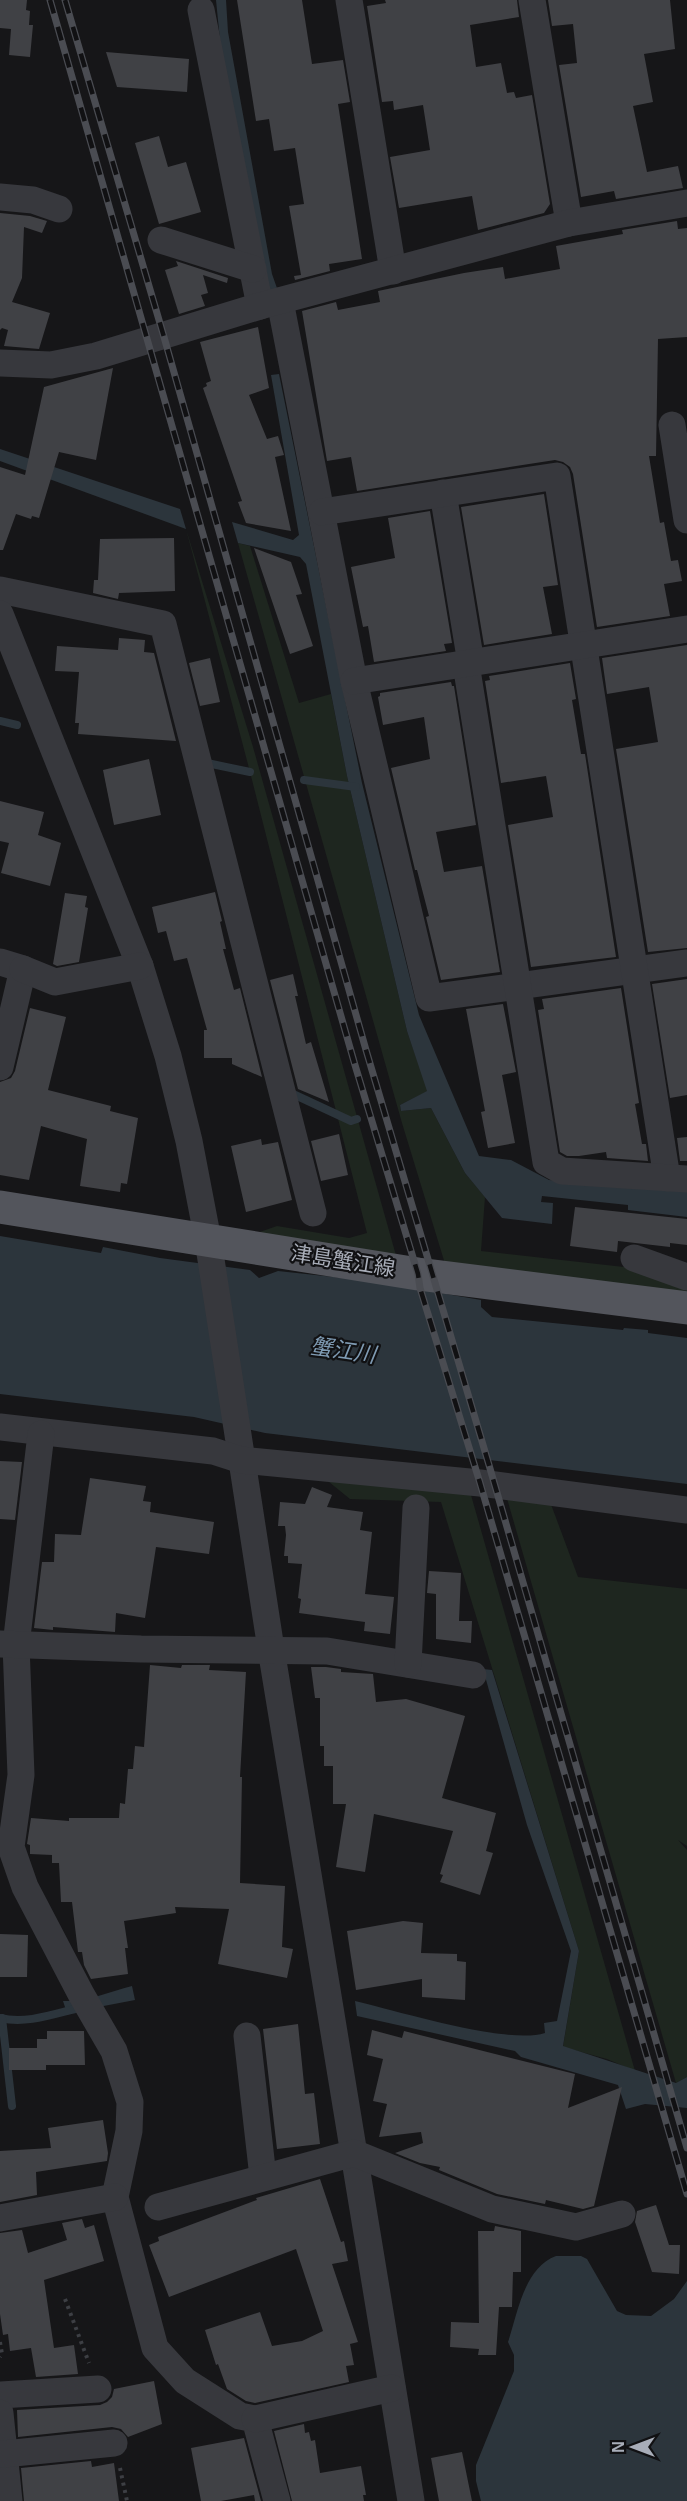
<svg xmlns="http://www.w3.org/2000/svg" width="687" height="2501" font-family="Arial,'Noto Sans JP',sans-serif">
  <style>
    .green { fill: #1e261f }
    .water { fill: #2c353c }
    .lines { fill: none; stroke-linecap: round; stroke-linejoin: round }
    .stream { stroke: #2c353c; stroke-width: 8 }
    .building { fill: #404145 }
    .path { stroke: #3d3f44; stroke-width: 4; stroke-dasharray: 3 4.5; stroke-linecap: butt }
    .minor { stroke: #37383d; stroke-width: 27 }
    .major { stroke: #53555c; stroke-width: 33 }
    .rail-casing { stroke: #4a4c52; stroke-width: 7 }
    .rail { stroke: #111113; stroke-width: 4.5; stroke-dasharray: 14; stroke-linecap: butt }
    .labels { text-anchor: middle; stroke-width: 4.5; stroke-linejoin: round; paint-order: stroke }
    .street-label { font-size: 21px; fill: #a8adb8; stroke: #111113 }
    .water-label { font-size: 22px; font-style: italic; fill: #7f9bb3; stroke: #111113 }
  </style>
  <rect width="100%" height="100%" fill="#161618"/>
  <g class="green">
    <polygon points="186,529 253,747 397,1259 254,1234 277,1226 349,1238 367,1233 250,772"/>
    <polygon points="238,543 250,546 299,703 331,694 347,776 407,1031 428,1091 400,1105 401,1111 431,1108 465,1173 485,1197 481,1251 633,1268 687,1280 687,1299 446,1267 402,1123"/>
    <polygon points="318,1473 469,1488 635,2071 607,2059 563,2047 579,1951 441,1502 350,1499"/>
    <polygon points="506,1495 549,1499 578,1577 687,1589 687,1846 678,1840 687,1850 687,2077 676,2083"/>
  </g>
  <g class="water">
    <polygon points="216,0 226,0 228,32 272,274 278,291 266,294 221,50"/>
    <polygon points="279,374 362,783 419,1015 479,1156 511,1160 549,1180 687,1190 687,1217 628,1210 628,1205 542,1196 541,1202 553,1203 552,1224 502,1218 465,1173 431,1108 401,1111 400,1105 427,1091 407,1031 347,776 306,564 300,557 238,543 232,522 293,540 299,535 271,375"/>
    <polygon points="0,449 180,509 186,529 0,461"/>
    <polygon points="0,1236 101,1253 103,1247 160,1258 250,1270 259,1278 278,1271 371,1281 481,1300 481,1307 492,1317 623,1330 624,1328 648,1330 648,1333 687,1338 687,1484 265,1433 194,1417 0,1394"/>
    <path d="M 483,1669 L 492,1670 L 579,1951 L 563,2046 L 676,2083 L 687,2077 L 687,2108 L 645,2104 L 626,2109 L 618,2085 L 521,2057 L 515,2051 L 357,2016 L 355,2001 C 398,2011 507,2045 545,2033 L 544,2023 L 557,2021 L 571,1951 L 527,1825 Z"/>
    <path d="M 132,1986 L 135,2000 L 67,2013 L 63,2001 C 86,2002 109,1992 132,1986 Z"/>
    <path d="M 556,2256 L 581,2256 L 587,2259 L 617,2311 L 626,2315 L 651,2316 L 674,2299 L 687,2281 L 687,2501 L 481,2501 L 476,2481 L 476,2465 L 514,2371 L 514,2355 L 508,2342 C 518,2312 524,2268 556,2256 Z"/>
  </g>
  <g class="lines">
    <g class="stream">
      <polyline points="0,721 17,725"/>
      <polyline points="207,763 250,772"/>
      <polyline points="304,780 356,787"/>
      <polyline points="293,1094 351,1121 357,1119"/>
      <path d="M 0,2018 C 25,2024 51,2015 75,2009"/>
      <polyline points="2,2018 12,2106"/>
    </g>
  </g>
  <g class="building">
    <polygon points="0,0 27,0 26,10 30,11 29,25 33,25 30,57 9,55 11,29 0,28"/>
    <polygon points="237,0 302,0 312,64 343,60 350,102 338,104 362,259 329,264 330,271 295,280 294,276 301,275 289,206 304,204 295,148 274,151 269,119 256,121"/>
    <polygon points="385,0 517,0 519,17 470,25 476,67 501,63 507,93 514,92 516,98 532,95 550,204 544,213 478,230 472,196 399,208 390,157 430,150 423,105 394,110 393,101 382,102 367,6 386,3"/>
    <polygon points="548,0 670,0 675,49 644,54 653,102 633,106 647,172 678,166 683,188 616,199 614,191 581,197 559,65 577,63 573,24 552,26"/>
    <polygon points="106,52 189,59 187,92 117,87"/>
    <polygon points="159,136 168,167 186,162 201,212 159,224 135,143"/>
    <polygon points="0,213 30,216 47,221 42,233 24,227 22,278 12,302 50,313 39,349 4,346 8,330 2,328 0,330"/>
    <polygon points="677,221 678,229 687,228 687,337 658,339 656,456 649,456 660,523 664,522 671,561 678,560 682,581 664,584 670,616 597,627 573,474 570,467 563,462 555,460 357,491 351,457 327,461 302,311 336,302 338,310 380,302 378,291 464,273 503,267 505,279 560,269 556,246 623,234 622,230"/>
    <polygon points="176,261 228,278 227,283 203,275 208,293 201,295 205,306 179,314 165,270 178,266"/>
    <polygon points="258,327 269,388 249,395 267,439 278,436 284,455 275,457 291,531 246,523 238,502 242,501 203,388 207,386 206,383 211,381 200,342"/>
    <polygon points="113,368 96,460 59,452 39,518 32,516 31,519 16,514 3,550 0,550 0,467 25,475 44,387"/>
    <polygon points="544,494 558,585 543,587 552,634 484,645 461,507"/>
    <polygon points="430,511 452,643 444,644 446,651 374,662 368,626 363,627 351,567 395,558 388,518"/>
    <polygon points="174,538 175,591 119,593 118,599 93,593 94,580 98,580 100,539"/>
    <polygon points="254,548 291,562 302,594 296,595 313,646 290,654"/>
    <polygon points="119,638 145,640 144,652 154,653 176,741 78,734 79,723 75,723 79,672 55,671 57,646 118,650"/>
    <polygon points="687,645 687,948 648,952 616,749 658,742 649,687 607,694 602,658"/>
    <polygon points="210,658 220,702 200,706 189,663"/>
    <polygon points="570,663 576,699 572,700 581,754 585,754 616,957 531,967 508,825 553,817 546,776 501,783 485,681 490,680 489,676"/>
    <polygon points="451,682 452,686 454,686 476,825 436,832 444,872 482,866 500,972 441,980 426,917 429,916 417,870 415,870 391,768 430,759 424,717 383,725 378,697 380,696 380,693"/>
    <polygon points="149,759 161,815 114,825 103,770"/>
    <polygon points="0,801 44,812 38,835 61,843 50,886 1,873 9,843 0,841"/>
    <polygon points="215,892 222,921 220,922 226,949 223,949 234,990 240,988 262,1077 232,1064 232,1058 204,1058 204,1030 207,1030 187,958 174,961 166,931 158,933 152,907"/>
    <polygon points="65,893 87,896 85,907 88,908 79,962 57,966 53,964"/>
    <polygon points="293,974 298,996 295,996 306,1044 311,1042 329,1102 298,1089 270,980"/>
    <polygon points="687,979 687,1095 670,1098 652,984"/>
    <polygon points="621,988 639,1103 635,1104 642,1144 646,1144 648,1161 607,1158 606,1152 579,1156 567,1156 560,1152 538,1010 544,1009 542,999"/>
    <polygon points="503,1004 516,1072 502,1075 515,1143 488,1148 481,1112 485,1111 466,1009"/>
    <polygon points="30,1008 66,1017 48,1090 111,1106 110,1111 138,1118 127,1184 121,1183 120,1192 80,1186 87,1139 41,1126 29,1180 0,1175 0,1082 11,1078 15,1071"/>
    <polygon points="339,1134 348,1175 321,1181 311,1141"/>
    <polygon points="687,1137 687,1161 680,1161 677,1138"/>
    <polygon points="261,1139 262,1145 278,1142 292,1200 246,1212 231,1146"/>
    <polygon points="575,1207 687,1219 687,1245 670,1243 670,1247 618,1241 617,1252 570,1246"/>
    <polygon points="0,1461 22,1462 15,1520 0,1519"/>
    <polygon points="90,1478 146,1486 143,1501 151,1502 150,1512 214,1522 209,1554 156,1547 145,1618 116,1613 115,1632 53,1627 53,1630 34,1628 42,1562 54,1562 55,1534 81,1535"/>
    <polygon points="312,1487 332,1495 327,1507 363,1512 360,1530 372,1532 365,1594 394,1597 390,1634 364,1631 365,1622 299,1613 301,1599 298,1598 302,1564 288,1563 288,1556 284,1556 286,1535 285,1526 278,1526 280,1502 305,1504"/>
    <polygon points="429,1571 461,1573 459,1621 472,1621 471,1643 436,1639 436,1594 427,1593"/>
    <polygon points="150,1665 181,1668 182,1665 210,1665 209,1670 246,1672 240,1777 242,1777 240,1883 285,1886 282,1947 293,1949 287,1978 218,1964 229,1909 175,1907 176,1913 124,1921 128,1948 125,1948 128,1974 91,1979 84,1965 82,1952 78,1952 72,1902 61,1902 59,1863 52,1863 52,1855 30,1854 30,1845 27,1844 31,1818 69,1821 69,1818 119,1818 120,1803 125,1804 128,1769 133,1769 135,1746 144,1747"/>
    <polygon points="311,1667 326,1667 341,1669 341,1672 373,1674 376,1702 406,1699 465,1716 442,1798 496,1813 486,1851 493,1853 480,1895 440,1882 443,1875 440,1874 453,1831 374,1814 365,1872 336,1867 346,1804 333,1804 333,1766 324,1766 324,1746 320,1746 320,1698 315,1698"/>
    <polygon points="403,1921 423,1923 421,1953 457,1954 457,1961 466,1962 465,2000 422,1997 422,1979 356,1990 347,1931"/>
    <polygon points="0,1934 28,1935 27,1977 0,1977"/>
    <polygon points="298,2024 305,2094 314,2093 320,2144 277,2149 263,2029"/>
    <polygon points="372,2030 402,2038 404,2031 575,2074 568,2108 622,2087 594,2206 583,2209 546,2200 545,2204 497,2194 439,2170 440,2167 420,2163 395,2153 423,2143 421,2132 379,2137 387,2104 373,2101 383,2059 367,2055"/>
    <polygon points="47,2031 84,2031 85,2065 46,2065 46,2070 9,2070 9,2048 37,2048 37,2039 47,2039"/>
    <polygon points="103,2120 108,2153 107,2161 36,2172 37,2195 0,2202 0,2151 51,2148 48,2128"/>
    <polygon points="320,2179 341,2242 344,2241 348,2261 332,2264 358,2342 350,2344 354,2365 346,2366 349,2382 255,2403 246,2401 227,2389 218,2364 216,2365 205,2330 260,2312 272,2346 302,2341 323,2331 296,2249 169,2297 149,2245 159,2241 158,2237 257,2200 256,2198"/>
    <polygon points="656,2205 669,2245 680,2245 679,2274 652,2272 635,2222 637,2211"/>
    <polygon points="82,2219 85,2228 94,2225 104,2261 44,2280 54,2348 74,2345 78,2374 36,2377 31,2348 10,2351 8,2334 3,2335 0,2314 0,2233 22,2230 28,2253 67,2240 62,2223"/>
    <polygon points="495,2226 521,2231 521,2272 513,2272 512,2307 499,2307 496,2355 478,2355 479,2349 450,2347 451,2322 479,2323 478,2231 494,2231"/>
    <polygon points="154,2381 162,2424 128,2437 121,2429 112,2427 18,2437 17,2410 100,2405 107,2402 112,2397 114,2389"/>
    <polygon points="304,2424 305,2433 309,2432 311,2441 315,2440 320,2473 361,2466 366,2495 363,2495 364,2501 292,2501 274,2431"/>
    <polygon points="244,2438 261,2501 255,2501 254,2495 221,2501 201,2501 191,2448"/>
    <polygon points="462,2452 472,2501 439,2501 431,2458"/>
    <polygon points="91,2461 92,2467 114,2463 119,2501 24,2501 21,2468"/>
  </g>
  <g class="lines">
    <g class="path">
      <polyline points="65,2299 89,2363"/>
      <polyline points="0,2342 2,2354 0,2357"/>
      <polyline points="120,2468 127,2501"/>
    </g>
    <g class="minor">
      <polyline points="349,0 393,271"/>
      <polyline points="532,0 569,223"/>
      <polyline points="201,10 260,306"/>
      <polyline points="0,197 33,200 59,209"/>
      <polyline points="161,240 253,269"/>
      <polyline points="280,301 354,681 429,998 687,963"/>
      <polyline points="0,363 51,365 96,356 260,306 569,223 687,203"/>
      <polyline points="672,425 687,520"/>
      <polyline points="443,493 471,663"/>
      <polyline points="322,512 557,476 667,1178"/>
      <polyline points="0,590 163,624 313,1213"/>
      <polyline points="0,614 140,966 168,1056 189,1141 208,1240 271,1649 411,2501"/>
      <polyline points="466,664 546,1162 562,1171 687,1179"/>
      <polyline points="354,681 687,629"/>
      <polyline points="0,962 23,969 0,1067"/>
      <polyline points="23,969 55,982 140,966"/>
      <polyline points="634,1258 687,1277"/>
      <polyline points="0,1427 213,1451 241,1460 480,1483 687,1510"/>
      <polyline points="41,1434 16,1645 21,1775 11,1847 25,1887 81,1994 114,2051 130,2102 129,2131 115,2197 155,2348 185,2381 240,2416 255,2419 277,2501"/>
      <polyline points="0,1644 141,1649 327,1651 473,1675"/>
      <polyline points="408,1664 416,1508"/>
      <polyline points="247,2036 263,2177"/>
      <polyline points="158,2207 354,2153 492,2209 576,2227 622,2214"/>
      <polyline points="0,2218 115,2197"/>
      <polyline points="0,2395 98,2389"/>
      <polyline points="0,2413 9,2501"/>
      <polyline points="255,2419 392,2388"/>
      <polyline points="4,2454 114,2443"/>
    </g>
    <polyline class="major" points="0,1207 418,1274 687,1308"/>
    <defs>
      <g id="rail">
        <polyline points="50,0 355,1065 418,1274 420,1288 480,1483 687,2194"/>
        <polyline points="65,0 164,337 366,1050 489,1465 687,2148"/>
      </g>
    </defs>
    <use href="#rail" class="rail-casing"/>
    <use href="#rail" class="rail"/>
  </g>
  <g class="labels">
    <g class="street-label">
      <text transform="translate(343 1261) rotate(9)" y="7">津島蟹江線</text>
    </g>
    <g class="water-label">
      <text transform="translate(343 1350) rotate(8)" y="8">蟹江川</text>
    </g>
  </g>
  <g transform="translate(633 2447) rotate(270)" stroke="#111113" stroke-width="4.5" paint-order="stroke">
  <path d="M0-4.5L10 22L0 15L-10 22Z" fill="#a8adb8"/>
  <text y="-9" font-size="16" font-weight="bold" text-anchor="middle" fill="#a8adb8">N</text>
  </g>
</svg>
